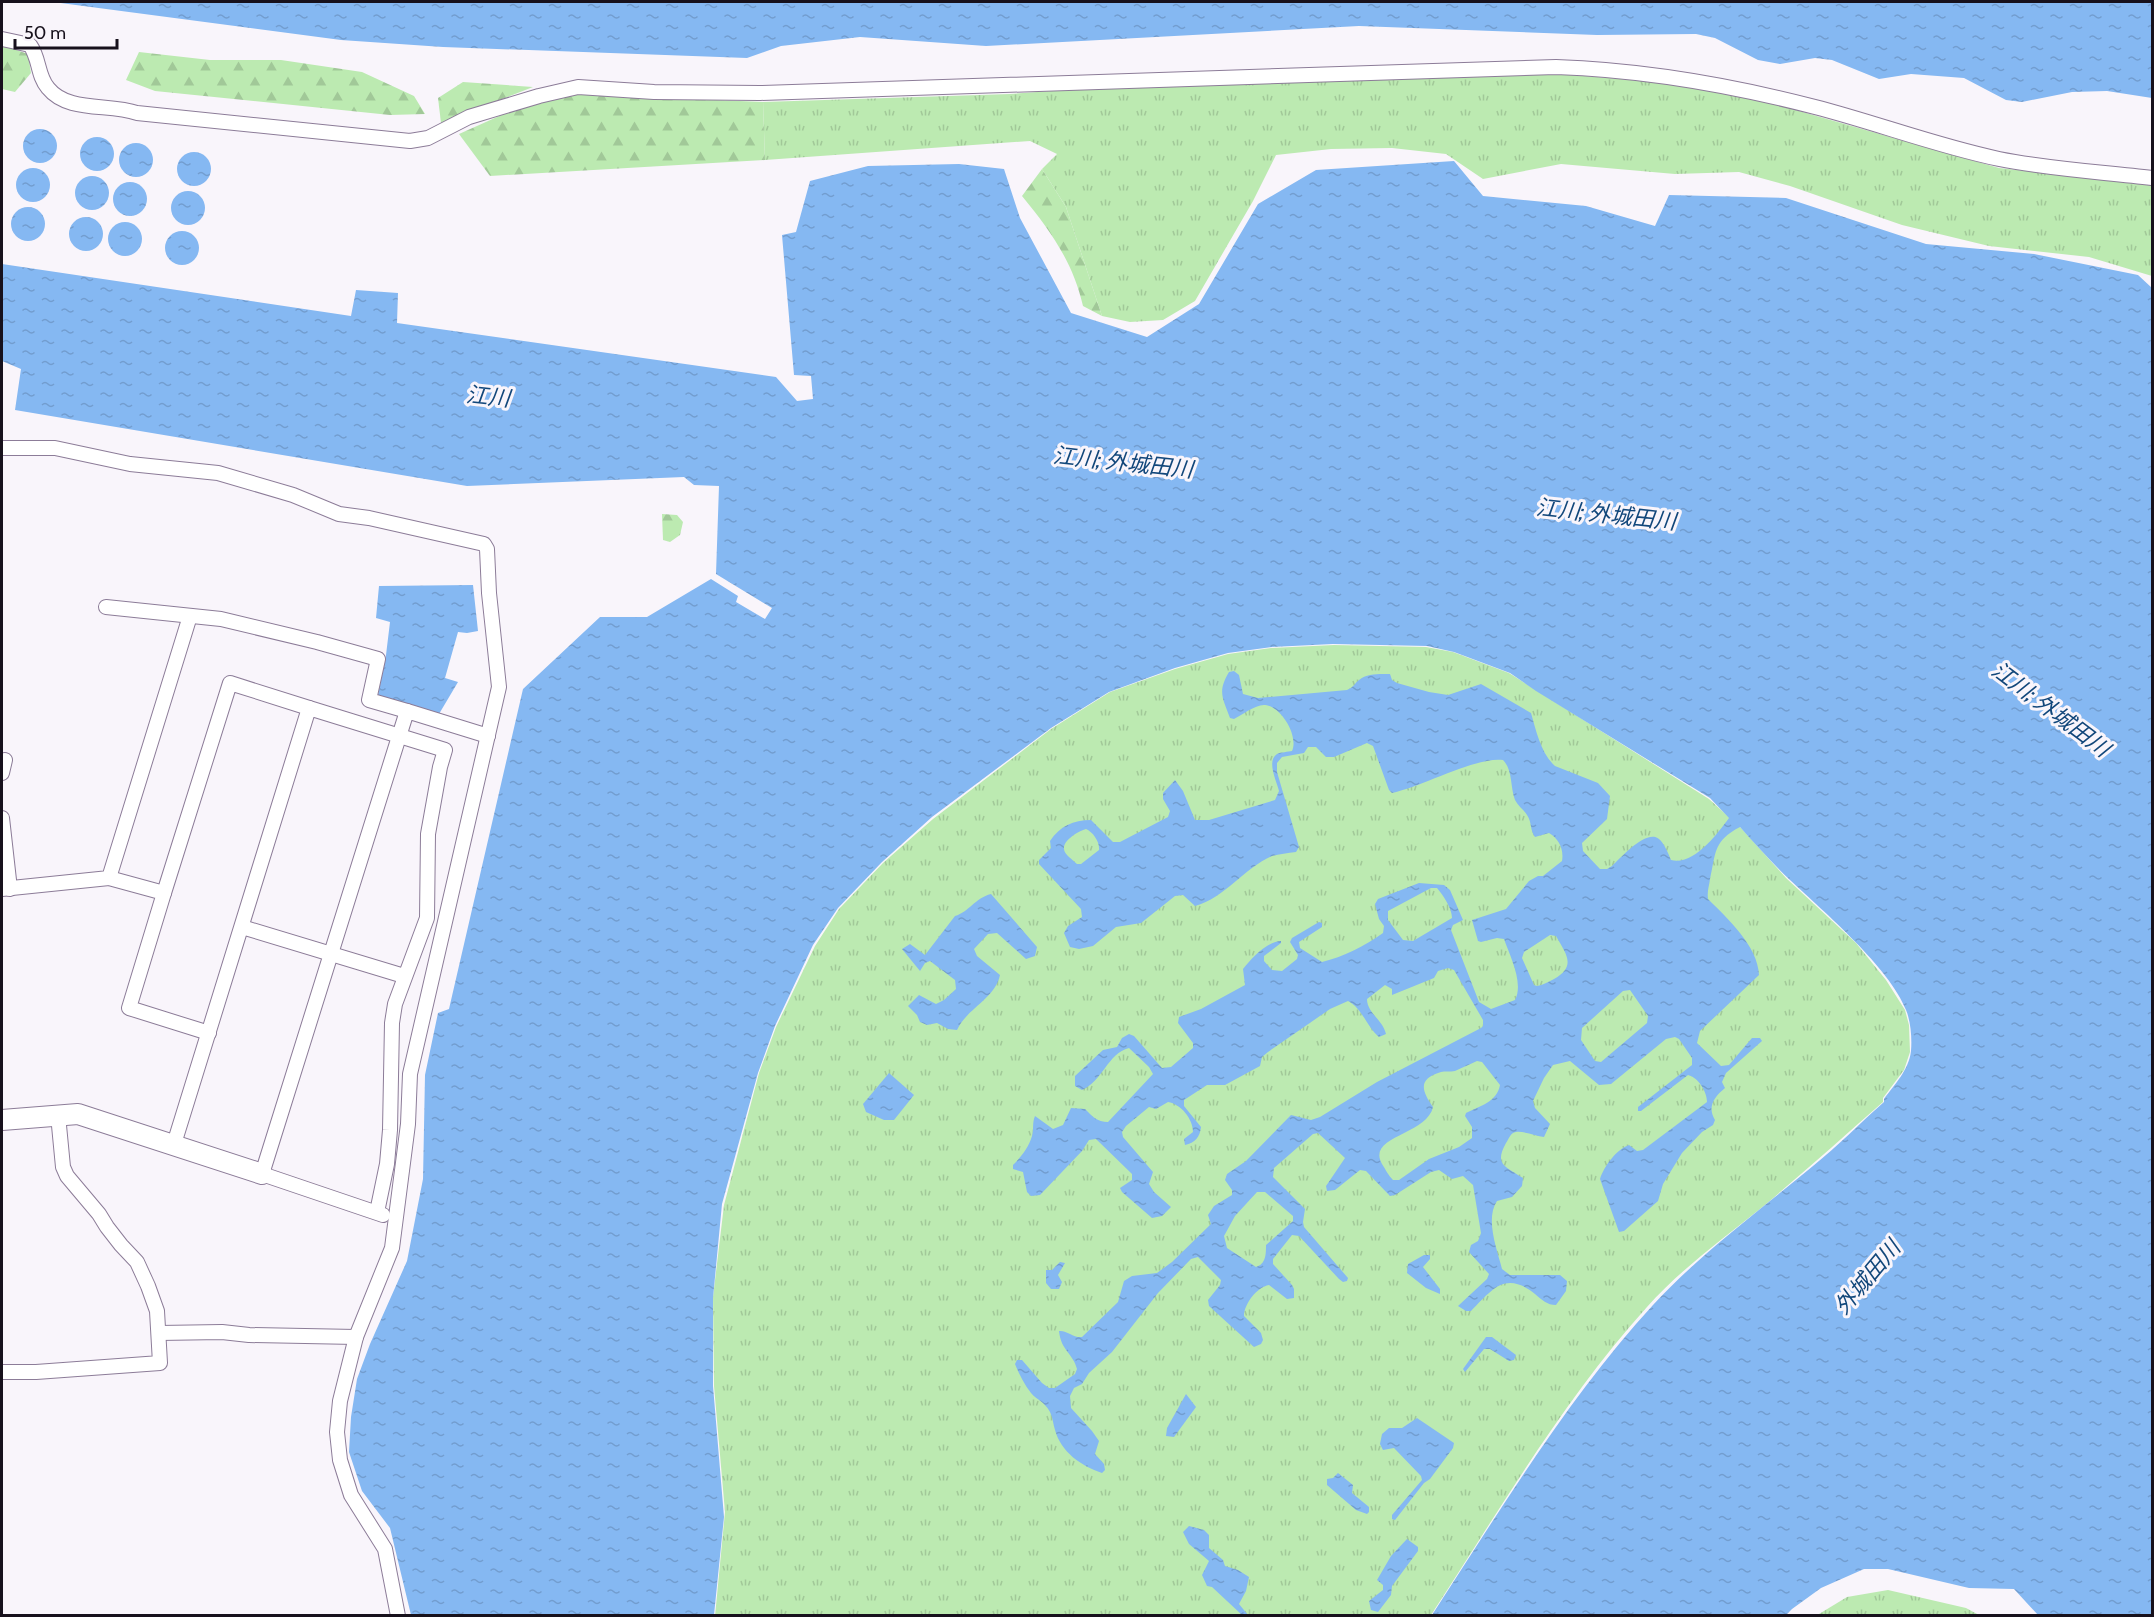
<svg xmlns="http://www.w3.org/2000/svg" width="2154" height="1617" font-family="Cabin,'Noto Sans JP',sans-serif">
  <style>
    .grass { fill: url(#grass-tufts) }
    .forest { fill: url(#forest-firs) }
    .water { fill: url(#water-ripples); fill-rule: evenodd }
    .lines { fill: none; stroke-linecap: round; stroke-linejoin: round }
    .street-casing { stroke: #8c7c98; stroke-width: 16 }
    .secondary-casing { stroke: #8c7c98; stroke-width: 22 }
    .street { stroke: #fff; stroke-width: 14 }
    .secondary { stroke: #fff; stroke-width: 20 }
    .labels { text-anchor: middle; stroke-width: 6; stroke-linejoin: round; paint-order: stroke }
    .water-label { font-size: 22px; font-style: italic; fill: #12477b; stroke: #f9f5fb }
  </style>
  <defs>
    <pattern id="grass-tufts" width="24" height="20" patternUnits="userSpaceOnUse" patternTransform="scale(1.5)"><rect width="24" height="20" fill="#bceab1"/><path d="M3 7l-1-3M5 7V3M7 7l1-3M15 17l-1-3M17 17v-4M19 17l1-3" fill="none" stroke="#a1c898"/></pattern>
    <pattern id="forest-firs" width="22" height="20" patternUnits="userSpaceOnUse" patternTransform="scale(1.5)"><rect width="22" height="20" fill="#bceab1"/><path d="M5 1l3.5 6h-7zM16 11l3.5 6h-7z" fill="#a1c898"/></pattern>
    <pattern id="water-ripples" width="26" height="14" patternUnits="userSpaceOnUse" patternTransform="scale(1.5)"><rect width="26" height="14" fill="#85b8f2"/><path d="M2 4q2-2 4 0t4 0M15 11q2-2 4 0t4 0" fill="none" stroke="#729dcf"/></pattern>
  </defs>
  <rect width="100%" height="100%" fill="#f9f5fb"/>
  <g class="grass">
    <polygon points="1541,72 1676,84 1771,103 1999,168 2152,184 2152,276 2089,257 1989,246 1902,225 1790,186 1739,172 1675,174 1561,164 1483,179 1446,154 1392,148 1331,149 1276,155 1253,201 1195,301 1163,320 1130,322 1102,316 1066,207 1042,169 1057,154 1030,141 765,160 763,102 1010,94 1163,83"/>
    <path d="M 1334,645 L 1426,647 L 1453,652 L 1509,673 L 1709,799 L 1741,828 L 1786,878 L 1856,943 L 1886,980 L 1905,1010 L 1909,1025 L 1910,1052 L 1904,1070 L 1883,1098 L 1883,1102 C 1842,1138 1802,1174 1760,1209 C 1721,1240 1680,1270 1647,1307 C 1563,1400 1499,1511 1431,1615 L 715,1616 L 725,1512 L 714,1386 L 713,1297 L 724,1205 L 759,1073 L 776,1027 L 815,946 L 839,909 L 883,863 L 933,819 L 1051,729 L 1110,692 L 1175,669 L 1228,654 L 1271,648 Z"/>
    <polygon points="1888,1590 1966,1608 1979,1615 1821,1616 1819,1614 1847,1597"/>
  </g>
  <g class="forest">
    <polygon points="2,45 28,54 31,73 15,92 2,89"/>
    <polygon points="139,52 210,60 281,60 362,72 414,96 425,114 390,115 155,91 126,80"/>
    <polygon points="463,82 533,87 441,123 438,98"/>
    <polygon points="578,94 763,102 765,160 490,176 459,134 515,109"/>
    <path d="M 1042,169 L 1066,207 L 1102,316 L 1083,306 C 1073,262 1050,230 1022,196 Z"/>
    <polygon points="662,514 677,515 683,522 680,535 670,542 663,540"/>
  </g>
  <g class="water">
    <polygon points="53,2 2152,2 2152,98 2107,91 2072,92 2022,102 2006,100 1964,78 1911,74 1879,79 1832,60 1815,58 1780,64 1758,60 1715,38 1696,34 1597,35 1359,26 986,46 860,37 781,46 747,58 443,47 341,40"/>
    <circle cx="40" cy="146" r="17"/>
    <circle cx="97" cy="154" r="17"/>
    <circle cx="136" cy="160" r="17"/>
    <circle cx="194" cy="169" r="17"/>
    <path d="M 1454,161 L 1483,196 L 1586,206 L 1655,226 L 1669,195 L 1786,198 L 1926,244 L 2034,254 L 2138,275 L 2152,288 L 2152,1615 L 2038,1615 L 2014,1589 L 1969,1588 L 1888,1569 L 1864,1569 L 1821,1588 L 1792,1609 L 1786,1615 L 1432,1615 C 1501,1509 1567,1399 1653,1305 C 1701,1253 1759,1211 1813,1166 C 1838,1146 1860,1123 1884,1102 L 1884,1099 C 1894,1085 1909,1070 1911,1051 C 1912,1039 1911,1022 1906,1010 C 1890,968 1824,912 1790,880 C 1772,863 1756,845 1740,827 C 1713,841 1716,853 1710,879 C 1709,887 1707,891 1708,899 C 1727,918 1758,946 1759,975 L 1700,1031 L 1697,1043 L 1721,1066 L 1729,1065 L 1752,1038 L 1760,1038 L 1762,1041 L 1726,1073 L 1722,1082 L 1725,1088 C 1714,1097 1707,1107 1715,1120 L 1713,1125 L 1702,1132 L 1682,1153 L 1663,1184 L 1658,1201 L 1624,1231 L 1619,1232 L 1600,1179 C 1604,1166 1617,1149 1629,1145 L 1637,1151 L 1643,1150 L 1707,1102 C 1707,1092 1699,1078 1688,1075 L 1641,1111 L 1638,1111 L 1638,1107 L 1692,1065 L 1692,1058 L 1679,1039 L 1675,1037 L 1666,1039 L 1611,1084 L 1599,1085 L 1570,1061 L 1553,1065 L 1544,1078 L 1533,1101 L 1535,1108 L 1550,1124 L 1544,1137 C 1536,1136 1524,1131 1516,1132 C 1510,1133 1509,1139 1506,1143 C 1494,1165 1505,1166 1523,1178 L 1522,1186 L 1512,1197 L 1497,1201 C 1485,1219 1497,1249 1502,1269 L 1510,1275 L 1560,1275 L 1567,1281 L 1566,1291 L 1556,1305 C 1547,1305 1542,1300 1535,1294 C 1505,1270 1492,1290 1471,1311 L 1466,1311 L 1458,1306 L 1487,1279 L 1489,1274 L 1469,1252 L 1471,1245 L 1478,1241 L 1481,1233 L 1473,1185 L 1463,1176 L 1452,1179 L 1439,1170 L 1431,1172 L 1395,1195 L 1390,1196 L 1366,1171 L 1360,1170 L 1335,1190 L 1327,1191 L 1326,1186 L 1345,1158 L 1318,1133 L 1313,1134 L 1274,1168 L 1273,1177 L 1305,1209 L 1303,1222 L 1304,1227 L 1348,1278 L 1347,1281 L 1343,1282 L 1339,1279 L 1299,1236 L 1292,1235 L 1273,1259 L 1273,1264 L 1292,1285 L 1294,1289 L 1294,1298 L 1287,1299 L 1269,1285 C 1257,1287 1244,1304 1244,1316 L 1261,1333 L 1263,1340 L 1261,1344 L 1254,1347 L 1209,1306 L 1208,1300 L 1220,1285 L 1221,1280 L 1198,1257 L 1191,1259 L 1158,1293 L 1112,1352 L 1089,1373 L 1082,1384 L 1074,1388 L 1070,1396 L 1071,1408 L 1092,1431 L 1099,1441 L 1095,1454 L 1104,1464 L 1105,1470 L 1102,1473 C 1081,1466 1061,1452 1055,1430 C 1053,1424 1053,1418 1050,1412 C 1044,1401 1037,1400 1031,1393 C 1024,1384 1019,1374 1015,1364 L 1017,1360 L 1022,1360 L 1042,1383 L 1049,1388 L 1055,1388 L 1075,1374 L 1077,1369 C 1073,1353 1061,1351 1059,1331 C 1067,1330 1073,1338 1082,1337 L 1118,1302 L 1124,1281 L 1132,1276 L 1157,1273 L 1172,1262 L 1211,1224 L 1208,1215 L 1214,1206 L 1232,1195 L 1232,1190 L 1225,1180 L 1227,1174 L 1246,1161 L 1291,1115 L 1311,1120 L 1320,1117 L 1377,1082 L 1481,1028 L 1483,1026 L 1483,1020 L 1454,970 L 1448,968 L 1438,971 L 1434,978 L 1392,995 L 1392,989 L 1385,985 L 1367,999 C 1367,1013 1383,1020 1386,1034 L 1379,1037 C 1367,1027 1362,1008 1348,1001 L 1330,1009 L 1268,1052 L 1262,1057 L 1260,1066 L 1225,1085 L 1207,1085 L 1184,1100 L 1184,1106 L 1201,1127 C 1200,1137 1195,1143 1185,1145 L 1184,1139 L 1193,1132 C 1193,1119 1181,1104 1168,1102 L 1156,1109 L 1149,1107 L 1126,1126 L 1122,1132 L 1123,1137 L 1153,1172 L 1149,1184 L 1154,1192 L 1171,1207 L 1162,1216 L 1152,1218 L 1122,1192 L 1120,1188 L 1132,1180 L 1132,1174 L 1096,1139 L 1089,1140 L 1082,1151 L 1040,1195 L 1031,1196 L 1027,1192 L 1023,1172 L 1013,1169 L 1013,1165 C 1021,1157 1029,1147 1032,1136 C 1034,1129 1032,1123 1035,1116 L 1053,1129 L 1063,1125 L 1071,1108 L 1085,1109 C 1092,1116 1097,1122 1108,1122 L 1153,1074 L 1149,1067 L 1129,1048 C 1108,1053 1102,1082 1082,1090 L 1075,1086 L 1075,1076 L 1103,1050 L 1117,1047 L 1122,1038 L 1129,1034 L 1134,1036 L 1162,1068 L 1171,1067 L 1193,1048 L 1193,1043 L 1178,1023 L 1179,1017 L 1201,1009 L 1245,985 L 1243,969 C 1252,958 1266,942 1281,941 L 1281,943 L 1264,956 L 1264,961 L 1272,970 L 1282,971 L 1297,959 L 1298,955 L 1290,942 L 1292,938 L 1319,922 L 1322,923 L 1322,927 L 1299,942 L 1300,948 L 1322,962 C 1343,957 1365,946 1383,933 L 1384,926 L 1379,919 L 1375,904 L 1378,899 L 1419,883 L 1444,885 L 1450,890 L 1463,920 L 1453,925 L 1451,930 L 1479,1002 L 1491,1009 L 1515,1000 C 1524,983 1510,956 1504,939 L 1497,938 L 1481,942 L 1478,941 L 1472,920 L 1506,909 L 1529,881 L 1538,876 L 1543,876 L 1562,861 C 1564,849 1559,839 1549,833 L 1535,837 C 1530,831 1532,822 1527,815 C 1524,810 1518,806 1515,800 C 1510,787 1513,770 1503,760 C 1478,756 1421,787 1392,793 L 1389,790 L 1373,746 L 1367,743 L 1334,757 L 1326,757 L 1316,747 L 1308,747 L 1304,753 L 1282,757 L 1277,763 L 1277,772 L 1299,847 L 1296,852 C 1288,853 1279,854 1272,856 C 1244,868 1225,898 1195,906 L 1183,895 L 1175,896 L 1141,923 L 1116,927 L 1093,946 L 1079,949 L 1070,947 L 1064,933 L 1068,926 L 1082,917 L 1081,909 L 1039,864 L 1039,860 L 1051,848 L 1050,841 C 1060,826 1073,820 1091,820 L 1113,842 L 1120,842 L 1168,817 L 1170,811 L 1163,799 L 1163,793 L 1175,780 L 1183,791 L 1195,820 L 1209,820 L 1275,800 L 1279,791 C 1277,782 1266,761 1277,754 C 1281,752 1288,752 1292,751 C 1299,736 1281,706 1265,705 C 1256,704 1242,715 1234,719 L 1230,718 C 1223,698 1217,692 1229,672 L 1234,671 L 1239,675 L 1243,694 L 1258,698 L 1347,690 C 1354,687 1354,684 1359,680 C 1367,673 1380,674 1390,674 L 1392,680 L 1397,683 L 1429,692 L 1448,695 L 1481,684 L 1531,713 C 1536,730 1541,754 1555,766 L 1598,783 L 1610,796 L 1607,819 L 1582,843 L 1583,851 L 1600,869 L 1607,869 L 1612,866 C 1622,857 1646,829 1659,839 C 1664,843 1668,853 1671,860 C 1694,866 1717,834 1729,818 L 1710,798 L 1536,691 L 1510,673 L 1454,652 L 1427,646 L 1333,644 L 1272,647 L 1228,653 L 1175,668 L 1109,692 L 1051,728 L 932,817 L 882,862 L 838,908 L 813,945 L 775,1026 L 758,1073 L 722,1204 L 713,1298 L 713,1386 L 724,1517 L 714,1615 L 411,1615 L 390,1528 L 362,1491 L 349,1452 L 351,1417 L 357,1379 L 370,1344 L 407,1261 L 423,1179 L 425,1075 L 438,1013 L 449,1009 L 523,689 L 600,617 L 647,617 L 711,579 L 738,596 L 736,602 L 765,619 L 772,608 L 716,574 L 719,486 L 694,485 L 684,477 L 467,486 L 15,410 L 21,369 L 2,361 L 2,264 L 351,316 L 356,290 L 398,293 L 397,323 L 776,377 L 797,401 L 813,399 L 811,376 L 794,375 L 782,235 L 796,232 L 810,181 L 868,166 L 959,164 L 1004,169 L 1020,218 L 1071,313 L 1147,337 L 1199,304 L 1258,204 L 1316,170 ZM 1086,829 C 1093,832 1100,842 1099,850 L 1081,864 L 1077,864 C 1073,860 1064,854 1064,849 C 1063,840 1079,831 1086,829 ZM 1431,888 L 1437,888 C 1443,895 1452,908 1452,918 L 1413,941 L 1403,940 L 1388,920 L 1388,911 ZM 1550,935 L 1556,936 C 1566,954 1577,966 1554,979 C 1548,982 1543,985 1537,986 L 1534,985 L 1522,958 L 1524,952 ZM 1630,990 L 1648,1016 L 1647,1023 L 1601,1062 L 1595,1061 L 1581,1040 L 1582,1028 L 1623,991 ZM 1477,1061 L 1482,1062 L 1500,1085 C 1497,1102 1480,1106 1466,1113 L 1465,1116 L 1472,1127 L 1472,1138 L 1459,1147 L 1429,1159 L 1399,1180 L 1393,1180 C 1388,1175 1386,1170 1382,1164 C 1366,1136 1427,1135 1433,1107 C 1422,1091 1417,1079 1441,1072 C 1445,1071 1450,1072 1455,1071 C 1462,1068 1470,1064 1477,1061 ZM 1265,1192 L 1293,1216 L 1293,1221 L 1266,1245 C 1266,1254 1266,1264 1256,1267 L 1227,1248 L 1224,1236 L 1235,1216 L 1257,1192 Z"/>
    <circle cx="33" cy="185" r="17"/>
    <circle cx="92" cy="193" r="17"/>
    <circle cx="130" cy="199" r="17"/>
    <circle cx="188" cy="208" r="17"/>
    <circle cx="28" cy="224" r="17"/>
    <circle cx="86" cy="234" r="17"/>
    <circle cx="125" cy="239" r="17"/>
    <circle cx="182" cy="248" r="17"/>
    <polygon points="473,585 478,631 467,633 458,632 445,678 458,682 439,714 378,695 386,655 390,622 376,618 379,586"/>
    <path d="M 991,894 L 1037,947 L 1035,956 L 1026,959 L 997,933 L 988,934 L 974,949 L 977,956 L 1000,975 C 995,999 967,1008 957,1030 L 948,1029 L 937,1023 L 927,1025 L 920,1022 L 917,1015 L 908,1006 L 919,995 L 936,1004 L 944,1000 L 956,989 L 955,980 L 930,961 L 925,963 L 920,971 L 902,949 L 910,944 L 925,955 L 955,916 C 969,912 975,898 991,894 Z"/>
    <polygon points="889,1073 914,1095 894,1120 884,1120 866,1112 863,1104"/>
    <polygon points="1424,1255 1430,1255 1430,1259 1423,1267 1440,1289 1440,1294 1426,1288 1407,1273 1408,1264"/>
    <polygon points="1060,1262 1065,1263 1058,1275 1062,1282 1059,1289 1051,1289 1046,1283 1046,1270 1052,1270"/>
    <polygon points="1486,1337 1492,1337 1516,1355 1514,1360 1509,1361 1490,1349 1484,1349 1465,1372 1463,1369"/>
    <polygon points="1186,1394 1196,1407 1174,1437 1166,1436 1167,1428"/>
    <polygon points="1417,1418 1454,1443 1453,1448 1430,1479 1424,1483 1395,1520 1392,1519 1392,1515 1422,1480 1421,1476 1394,1448 1383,1450 1380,1444 1382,1434 1389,1428 1402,1428"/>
    <polygon points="1338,1473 1353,1485 1352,1493 1369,1507 1369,1512 1367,1514 1356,1510 1327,1485 1327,1479 1333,1478"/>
    <polygon points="1189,1526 1204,1530 1209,1535 1209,1548 1223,1560 1225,1566 1238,1570 1249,1577 1246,1591 1239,1604 1248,1615 1242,1615 1212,1587 1207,1586 1202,1575 1209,1561 1189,1544 1183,1532"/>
    <polygon points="1407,1539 1418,1547 1418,1551 1392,1586 1391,1595 1378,1612 1371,1610 1369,1601 1383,1590 1383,1585 1377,1580 1391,1556"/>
  </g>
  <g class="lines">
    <defs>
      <g id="street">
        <path d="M 2,39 L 30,45 C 40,59 37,75 48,88 C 68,113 109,103 137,113 L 410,141 L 428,138 L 469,117 L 539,96 L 578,87 L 654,92 L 760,93 L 1556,67 C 1644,70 1730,85 1815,107 C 1877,123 1937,146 1999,159 C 2049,169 2102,172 2152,178"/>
        <polyline points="2,448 55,448 130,464 218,473 293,495 339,514 369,518 484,544 487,549 489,593 499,687 410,1074 408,1124 392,1248 356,1337 340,1401 337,1432 340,1460 351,1495 385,1549 398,1616"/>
        <polyline points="106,607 221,619 317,642 378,659 369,700 407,711"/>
        <polyline points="2,773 5,760"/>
        <polyline points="2,818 10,889"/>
        <polyline points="109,878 164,893 129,1008 209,1033"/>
        <polyline points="2,889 109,878 190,616"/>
        <polyline points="164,893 230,683 309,708"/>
        <polyline points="242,927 404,976"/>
        <polyline points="174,1144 309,708 445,750 440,767 428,834 427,918 395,1004 392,1023 390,1130 387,1164 377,1212"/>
        <polyline points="383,1215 262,1174 407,711 488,736"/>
        <polyline points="159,1333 222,1332 249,1335 356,1337"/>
        <polyline points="2,1372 36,1372 160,1363 157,1311 148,1286 137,1262 121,1245 107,1227 99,1214 67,1176 63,1167 58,1115"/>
      </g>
      <polyline id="secondary" points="2,1120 78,1114 262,1174"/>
    </defs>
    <use href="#street" class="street-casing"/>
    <use href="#secondary" class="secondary-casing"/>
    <use href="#street" class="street"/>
    <use href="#secondary" class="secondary"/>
  </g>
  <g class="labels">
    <g class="water-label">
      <text transform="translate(488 396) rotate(6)" y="8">江川</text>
      <text transform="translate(1123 462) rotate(6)" y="8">江川; 外城田川</text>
      <text transform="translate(1606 514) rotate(6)" y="8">江川; 外城田川</text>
      <text transform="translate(2051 709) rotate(37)" y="8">江川; 外城田川</text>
      <text transform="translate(1867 1277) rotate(-50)" y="8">外城田川</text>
    </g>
  </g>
  <rect width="2154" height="1617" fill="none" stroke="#17111c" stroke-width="6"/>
  <path d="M15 39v9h102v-9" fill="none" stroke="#17111c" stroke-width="3"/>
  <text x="24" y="39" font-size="18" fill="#17111c" stroke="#f9f5fb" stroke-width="4.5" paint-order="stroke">50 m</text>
</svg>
